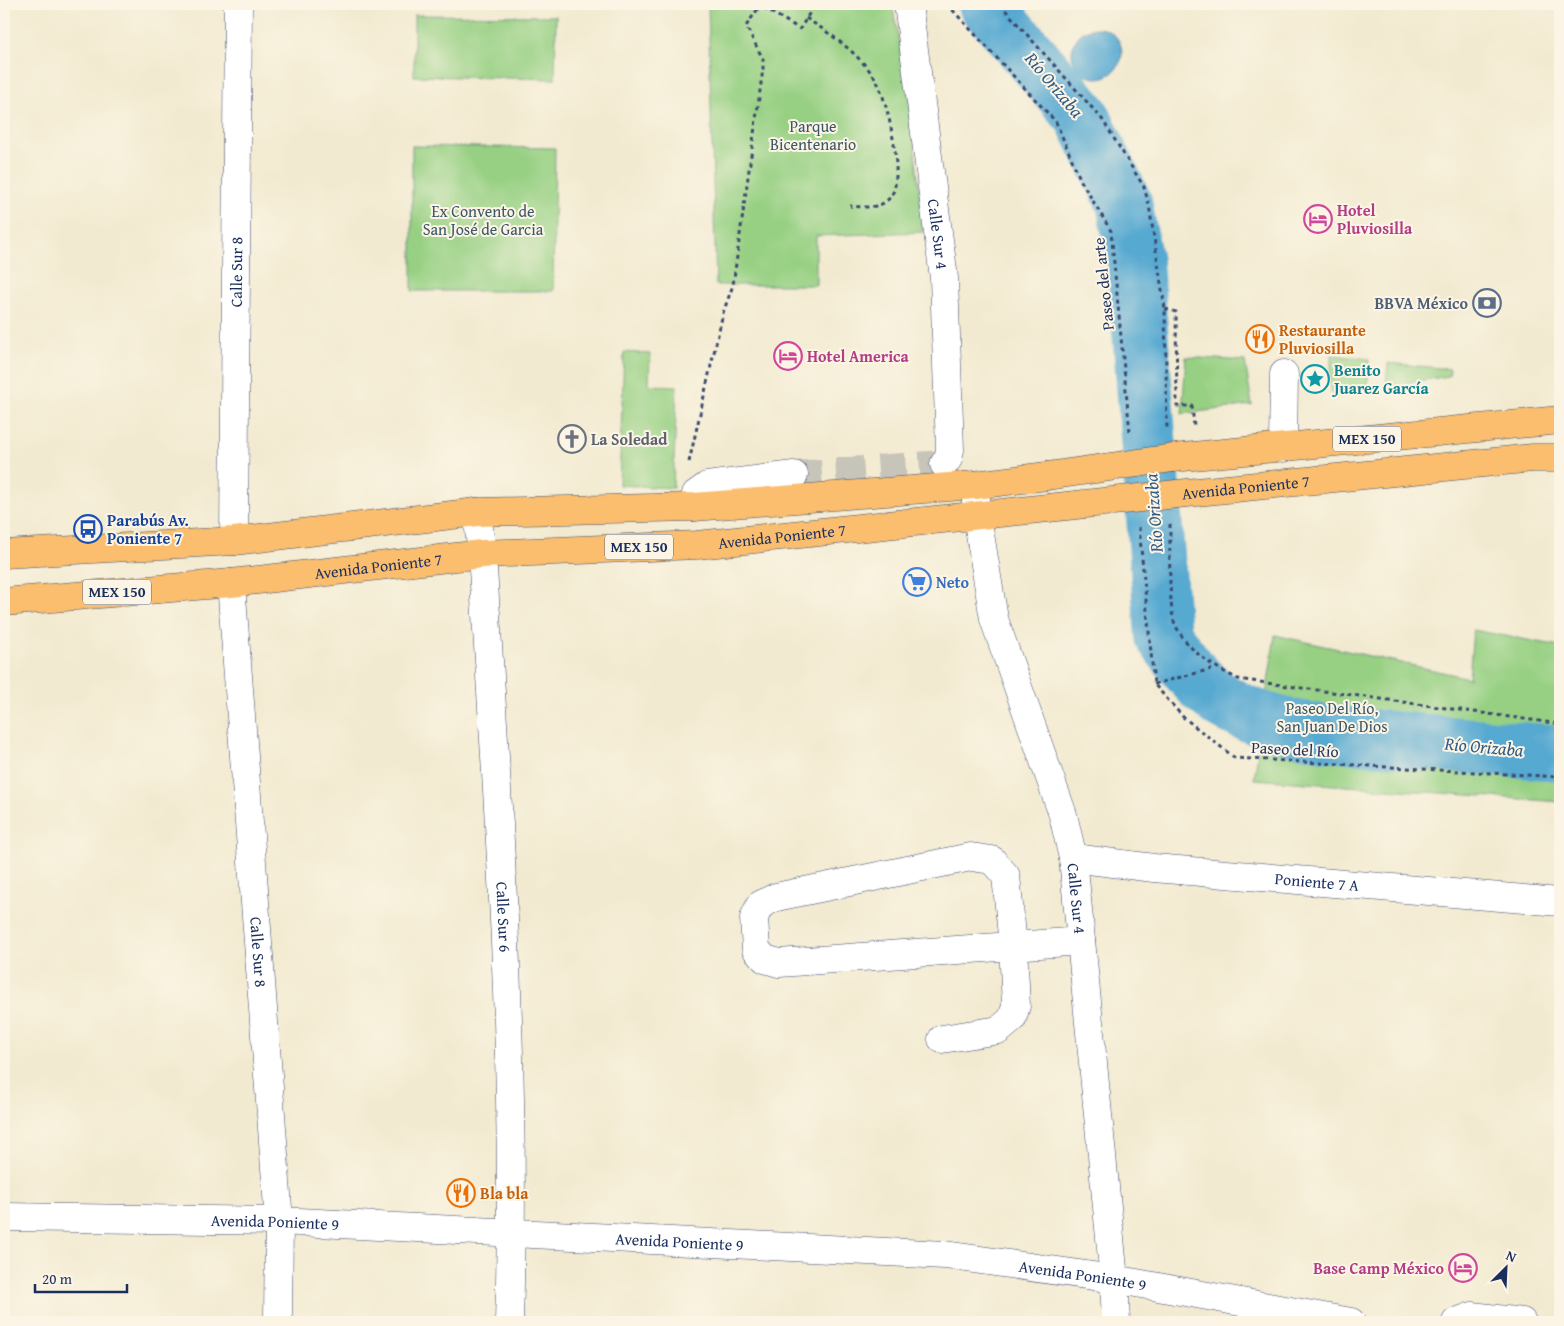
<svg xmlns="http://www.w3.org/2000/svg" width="1564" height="1326" font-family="'Gentium Book Plus',serif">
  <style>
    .green { fill: #97d083; stroke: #598070 }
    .water { fill: #56a9d1; stroke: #386c98 }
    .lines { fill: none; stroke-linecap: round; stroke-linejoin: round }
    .river { stroke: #56a9d1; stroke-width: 56 }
    .minor-tunnel { stroke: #c7c5b9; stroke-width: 28; stroke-dasharray: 28 14; stroke-linecap: butt }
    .minor-casing { stroke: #3b4b6f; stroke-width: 29 }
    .major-casing { stroke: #3b4b6f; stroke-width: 29 }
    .path { stroke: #3b4b6f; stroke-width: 3; stroke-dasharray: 4 4; stroke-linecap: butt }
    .minor { stroke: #fff; stroke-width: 28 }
    .major { stroke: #fbbe6e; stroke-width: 28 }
    .major-bridge-casing { stroke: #3b4b6f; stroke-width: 29; stroke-linecap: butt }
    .major-bridge { stroke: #fbbe6e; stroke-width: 28 }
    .labels { text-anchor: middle; stroke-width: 4; stroke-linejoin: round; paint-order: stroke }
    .shield { fill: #fcf5e5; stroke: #5e6a86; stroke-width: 1 }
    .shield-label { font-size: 15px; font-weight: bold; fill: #1b2f5e }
    .park-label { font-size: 16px; fill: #3a5767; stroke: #fcf5e5 }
    .hotel-label { font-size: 16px; font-weight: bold; fill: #b23c85; stroke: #fcf5e5; text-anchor: start }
    .street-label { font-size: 16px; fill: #1b2f5e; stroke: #fcf5e5 }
    .service-label { font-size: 16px; font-weight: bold; fill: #4e5e75; stroke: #fcf5e5; text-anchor: end }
    .food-label { font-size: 16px; font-weight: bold; fill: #c56008; stroke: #fcf5e5; text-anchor: start }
    .culture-label { font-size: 16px; font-weight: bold; fill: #0d838f; stroke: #fcf5e5; text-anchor: start }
    .worship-label { font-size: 16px; font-weight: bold; fill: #5b616d; stroke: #fcf5e5; text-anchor: start }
    .transit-label { font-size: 16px; font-weight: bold; fill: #164399; stroke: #fcf5e5; text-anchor: start }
    .shop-label { font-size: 16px; font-weight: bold; fill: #366cbe; stroke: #fcf5e5; text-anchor: start }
    .water-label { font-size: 18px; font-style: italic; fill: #305a86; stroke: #fcf5e5 }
  </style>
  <rect width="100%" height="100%" fill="#fcf5e5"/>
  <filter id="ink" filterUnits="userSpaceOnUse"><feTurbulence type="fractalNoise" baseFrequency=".02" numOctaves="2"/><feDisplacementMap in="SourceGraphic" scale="10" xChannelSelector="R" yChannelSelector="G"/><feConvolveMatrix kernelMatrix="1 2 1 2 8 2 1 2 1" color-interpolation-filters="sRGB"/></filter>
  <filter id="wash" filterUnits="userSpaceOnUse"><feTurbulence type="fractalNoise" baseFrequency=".0096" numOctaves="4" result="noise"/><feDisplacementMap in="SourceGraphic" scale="20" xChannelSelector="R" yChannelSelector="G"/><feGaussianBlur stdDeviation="1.12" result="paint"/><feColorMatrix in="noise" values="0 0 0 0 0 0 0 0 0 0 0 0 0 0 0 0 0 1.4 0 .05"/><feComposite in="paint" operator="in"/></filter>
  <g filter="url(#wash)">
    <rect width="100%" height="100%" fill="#f2ead0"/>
    <g class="green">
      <polygon points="708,4 892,4 911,106 923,232 816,236 816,285 716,285"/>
      <polygon points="414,15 556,16 555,79 414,76"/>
      <polygon points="412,146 555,148 553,291 412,291"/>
      <polygon points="624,352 650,354 649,385 677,386 673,488 619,485"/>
      <polygon points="1331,355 1369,359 1368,388 1331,393"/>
      <polygon points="1186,357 1245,361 1252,405 1182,414"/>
      <polygon points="1388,363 1450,369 1449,376 1386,386"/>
      <polygon points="1473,630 1560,646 1560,802 1254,779 1275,635 1469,678"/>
    </g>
    <circle class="water" cx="1097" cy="53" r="25"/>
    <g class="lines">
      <path class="river" d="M 986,4 L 1082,116 L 1124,202 L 1135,263 L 1163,636 C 1182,661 1201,691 1231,706 C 1279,732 1351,736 1405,740 C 1457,745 1508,749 1560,753"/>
    </g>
  </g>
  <g filter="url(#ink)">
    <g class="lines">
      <polyline class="minor-tunnel" points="794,475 944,464"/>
      <defs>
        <g id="minor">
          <path id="s1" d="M 908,4 L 944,278 L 950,450 L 948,459 L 944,464"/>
          <polyline points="1283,448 1284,374"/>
          <path id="s2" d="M 975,485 L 977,516 L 994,619 L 1063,815 L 1073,858 L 1114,1279 L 1116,1322"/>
          <polyline points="694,507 696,494 707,486 794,475"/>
          <path id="s3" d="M 477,512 L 482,554 C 499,810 517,1066 509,1322"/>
          <path id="s4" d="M 234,541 L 238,4"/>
          <path id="s5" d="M 231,583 L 279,1221 L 278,1322"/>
          <path id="s6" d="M 1073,858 L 1154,868 L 1560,902"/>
          <polyline points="942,1039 999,1030 1012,1019 1016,1006 1013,945 1006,876 992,860 971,857 776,897 760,905 754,918 756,949 765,959 779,963 1081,941"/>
          <path id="s7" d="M 4,1217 L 279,1221 L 945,1255 L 1114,1279 L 1351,1322"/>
          <polyline points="1456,1322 1472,1316 1522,1322"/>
        </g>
        <g id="major">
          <polyline points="1173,458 1560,420"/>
          <path id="s8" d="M 1177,494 L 1533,458 L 1560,458"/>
          <polyline points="4,554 234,541 477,512 694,507 975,485 1047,476"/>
          <path id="s9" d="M 4,602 L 231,583 L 482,554 L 697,545 L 1048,508"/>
        </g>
      </defs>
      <use href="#minor" class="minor-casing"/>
      <use href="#major" class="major-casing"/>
      <g class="path">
        <polyline points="757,4 800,29 815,4"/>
        <polyline points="947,4 1056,122 1081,181 1111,231 1130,433"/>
        <polyline points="1000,4 1102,119 1144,187 1149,205 1165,309 1167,430"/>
        <path d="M 806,18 C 832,35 857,52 875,78 C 887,97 905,177 891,196 C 881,210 864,207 850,206"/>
        <polyline points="1165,309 1176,312 1177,406 1192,406 1194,427"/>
        <polyline points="689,462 723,313 733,285 763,69 763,59 746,26 760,6"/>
        <path d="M 1170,524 C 1170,546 1168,607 1175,624 C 1187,651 1214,667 1238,679 L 1560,724"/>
        <polyline points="1139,527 1154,684 1183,717 1235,758 1560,777"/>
        <polyline points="1154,684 1216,668"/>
      </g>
      <use href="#minor" class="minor"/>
      <use href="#major" class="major"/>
      <defs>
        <g id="major-bridge">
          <polyline points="1047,476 1173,458"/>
          <polyline points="1048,508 1177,494"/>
        </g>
      </defs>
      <use href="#major-bridge" class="major-bridge-casing"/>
      <use href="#major-bridge" class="major-bridge"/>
    </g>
  </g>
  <defs>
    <symbol id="hotel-ring" viewBox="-11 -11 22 22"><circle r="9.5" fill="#fcf5e5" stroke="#d1479c" stroke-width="1.5"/><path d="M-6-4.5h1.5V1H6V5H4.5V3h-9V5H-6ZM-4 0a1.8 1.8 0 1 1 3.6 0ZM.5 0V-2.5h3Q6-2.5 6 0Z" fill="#d1479c"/></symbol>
    <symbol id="bank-ring" viewBox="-11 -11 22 22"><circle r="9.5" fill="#fcf5e5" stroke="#5c6f8a" stroke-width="1.5"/><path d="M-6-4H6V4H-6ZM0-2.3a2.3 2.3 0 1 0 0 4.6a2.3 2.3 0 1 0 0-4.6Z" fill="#5c6f8a"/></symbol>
    <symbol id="restaurant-ring" viewBox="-11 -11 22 22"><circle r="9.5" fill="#fcf5e5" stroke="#e8710a" stroke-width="1.5"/><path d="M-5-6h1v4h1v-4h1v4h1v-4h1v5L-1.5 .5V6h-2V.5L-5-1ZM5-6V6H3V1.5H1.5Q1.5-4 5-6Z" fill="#e8710a"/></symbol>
    <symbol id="sight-ring" viewBox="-11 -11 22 22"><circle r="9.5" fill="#fcf5e5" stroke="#0f9aa8" stroke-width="1.5"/><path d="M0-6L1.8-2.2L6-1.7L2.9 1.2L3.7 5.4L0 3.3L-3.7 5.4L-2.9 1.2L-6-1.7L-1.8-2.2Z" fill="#0f9aa8"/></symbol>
    <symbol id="church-ring" viewBox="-11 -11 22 22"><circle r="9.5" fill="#fcf5e5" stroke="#6b7280" stroke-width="1.5"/><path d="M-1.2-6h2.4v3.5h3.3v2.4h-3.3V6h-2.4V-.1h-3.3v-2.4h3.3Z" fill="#6b7280"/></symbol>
    <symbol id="bus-ring" viewBox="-11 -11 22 22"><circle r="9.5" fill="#fcf5e5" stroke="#1a4fb4" stroke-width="1.5"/><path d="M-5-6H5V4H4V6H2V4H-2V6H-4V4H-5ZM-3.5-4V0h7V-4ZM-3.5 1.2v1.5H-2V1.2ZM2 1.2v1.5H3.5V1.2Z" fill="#1a4fb4"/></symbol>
    <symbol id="supermarket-ring" viewBox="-11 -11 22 22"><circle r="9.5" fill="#fcf5e5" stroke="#3f7fe0" stroke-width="1.5"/><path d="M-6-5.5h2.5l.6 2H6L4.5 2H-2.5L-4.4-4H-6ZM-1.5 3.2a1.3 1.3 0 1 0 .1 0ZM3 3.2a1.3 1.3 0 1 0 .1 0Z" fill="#3f7fe0"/></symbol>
  </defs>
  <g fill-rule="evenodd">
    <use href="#hotel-ring" x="1302" y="203" width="32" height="32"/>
    <use href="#bank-ring" x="1471" y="287" width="32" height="32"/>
    <use href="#restaurant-ring" x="1244" y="323" width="32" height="32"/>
    <use href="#hotel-ring" x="772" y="340" width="32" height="32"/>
    <use href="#sight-ring" x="1299" y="363" width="32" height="32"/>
    <use href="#church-ring" x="556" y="423" width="32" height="32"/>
    <use href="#bus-ring" x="72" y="513" width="32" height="32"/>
    <use href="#supermarket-ring" x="901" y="566" width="32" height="32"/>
    <use href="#restaurant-ring" x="445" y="1177" width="32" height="32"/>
    <use href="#hotel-ring" x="1447" y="1252" width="32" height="32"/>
  </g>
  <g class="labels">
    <g class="shield">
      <rect x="1333" y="426.5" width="68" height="25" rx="4"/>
      <rect x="605" y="534.5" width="68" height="25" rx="4"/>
      <rect x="83" y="579.5" width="68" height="25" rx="4"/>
    </g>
    <g class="shield-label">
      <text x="1367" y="444">MEX 150</text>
      <text x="639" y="552">MEX 150</text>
      <text x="117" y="597">MEX 150</text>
    </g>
    <g class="park-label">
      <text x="813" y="132">Parque<tspan x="813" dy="18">Bicentenario</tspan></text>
      <text x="483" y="217">Ex Convento de<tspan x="483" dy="18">San José de Garcia</tspan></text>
      <text x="1332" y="714">Paseo Del Río,<tspan x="1332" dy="18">San Juan De Dios</tspan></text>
    </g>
    <g class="hotel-label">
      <text x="1337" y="216">Hotel<tspan x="1337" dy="18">Pluviosilla</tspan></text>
      <text x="807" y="362">Hotel America</text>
      <text x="1444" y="1274" text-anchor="end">Base Camp México</text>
    </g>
    <g class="street-label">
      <text dy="6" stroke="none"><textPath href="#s1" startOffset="232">Calle Sur 4</textPath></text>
      <text dy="6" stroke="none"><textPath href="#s4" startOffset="269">Calle Sur 8</textPath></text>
      <text transform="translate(1103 284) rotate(-96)" y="6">Paseo del arte</text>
      <text dy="6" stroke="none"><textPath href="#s8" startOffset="69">Avenida Poniente 7</textPath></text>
      <text dy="6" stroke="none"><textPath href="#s9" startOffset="781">Avenida Poniente 7</textPath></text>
      <text dy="6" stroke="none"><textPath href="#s9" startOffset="376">Avenida Poniente 7</textPath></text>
      <text transform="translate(1295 749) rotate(3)" y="6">Paseo del Río</text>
      <text dy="6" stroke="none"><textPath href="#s6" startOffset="245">Poniente 7 A</textPath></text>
      <text dy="6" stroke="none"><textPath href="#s2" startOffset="428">Calle Sur 4</textPath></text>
      <text dy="6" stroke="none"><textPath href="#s3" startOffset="406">Calle Sur 6</textPath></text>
      <text dy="6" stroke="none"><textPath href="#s5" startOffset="370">Calle Sur 8</textPath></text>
      <text dy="6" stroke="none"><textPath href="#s7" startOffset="271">Avenida Poniente 9</textPath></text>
      <text dy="6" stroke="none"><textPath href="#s7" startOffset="676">Avenida Poniente 9</textPath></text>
      <text dy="6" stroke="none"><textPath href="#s7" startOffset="1081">Avenida Poniente 9</textPath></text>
    </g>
    <g class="service-label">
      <text x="1468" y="309">BBVA México</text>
    </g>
    <g class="food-label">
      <text x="1279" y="336">Restaurante<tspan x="1279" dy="18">Pluviosilla</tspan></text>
      <text x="480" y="1199">Bla bla</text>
    </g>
    <g class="culture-label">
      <text x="1334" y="376">Benito<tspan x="1334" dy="18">Juarez García</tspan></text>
    </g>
    <g class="worship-label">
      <text x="591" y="445">La Soledad</text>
    </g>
    <g class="transit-label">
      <text x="107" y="526">Parabús Av.<tspan x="107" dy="18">Poniente 7</tspan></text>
    </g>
    <g class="shop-label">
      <text x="936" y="588">Neto</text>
    </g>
    <g class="water-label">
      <text transform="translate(1054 85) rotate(50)" y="6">Río Orizaba</text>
      <text transform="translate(1154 513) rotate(-94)" y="6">Río Orizaba</text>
      <text transform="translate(1484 747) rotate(5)" y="6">Río Orizaba</text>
    </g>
  </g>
  <rect width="1564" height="1326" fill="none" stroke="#fcf5e5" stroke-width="20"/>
  <g transform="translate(1506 1268) rotate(24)" stroke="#fcf5e5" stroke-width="4" paint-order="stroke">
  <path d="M0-4L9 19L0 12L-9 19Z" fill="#1b2f5e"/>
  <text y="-8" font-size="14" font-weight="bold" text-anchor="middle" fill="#1b2f5e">N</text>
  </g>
  <path d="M35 1284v8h92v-8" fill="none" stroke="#1b2f5e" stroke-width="2.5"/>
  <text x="42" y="1284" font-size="15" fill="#1b2f5e" stroke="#fcf5e5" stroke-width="4" paint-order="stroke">20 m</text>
</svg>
